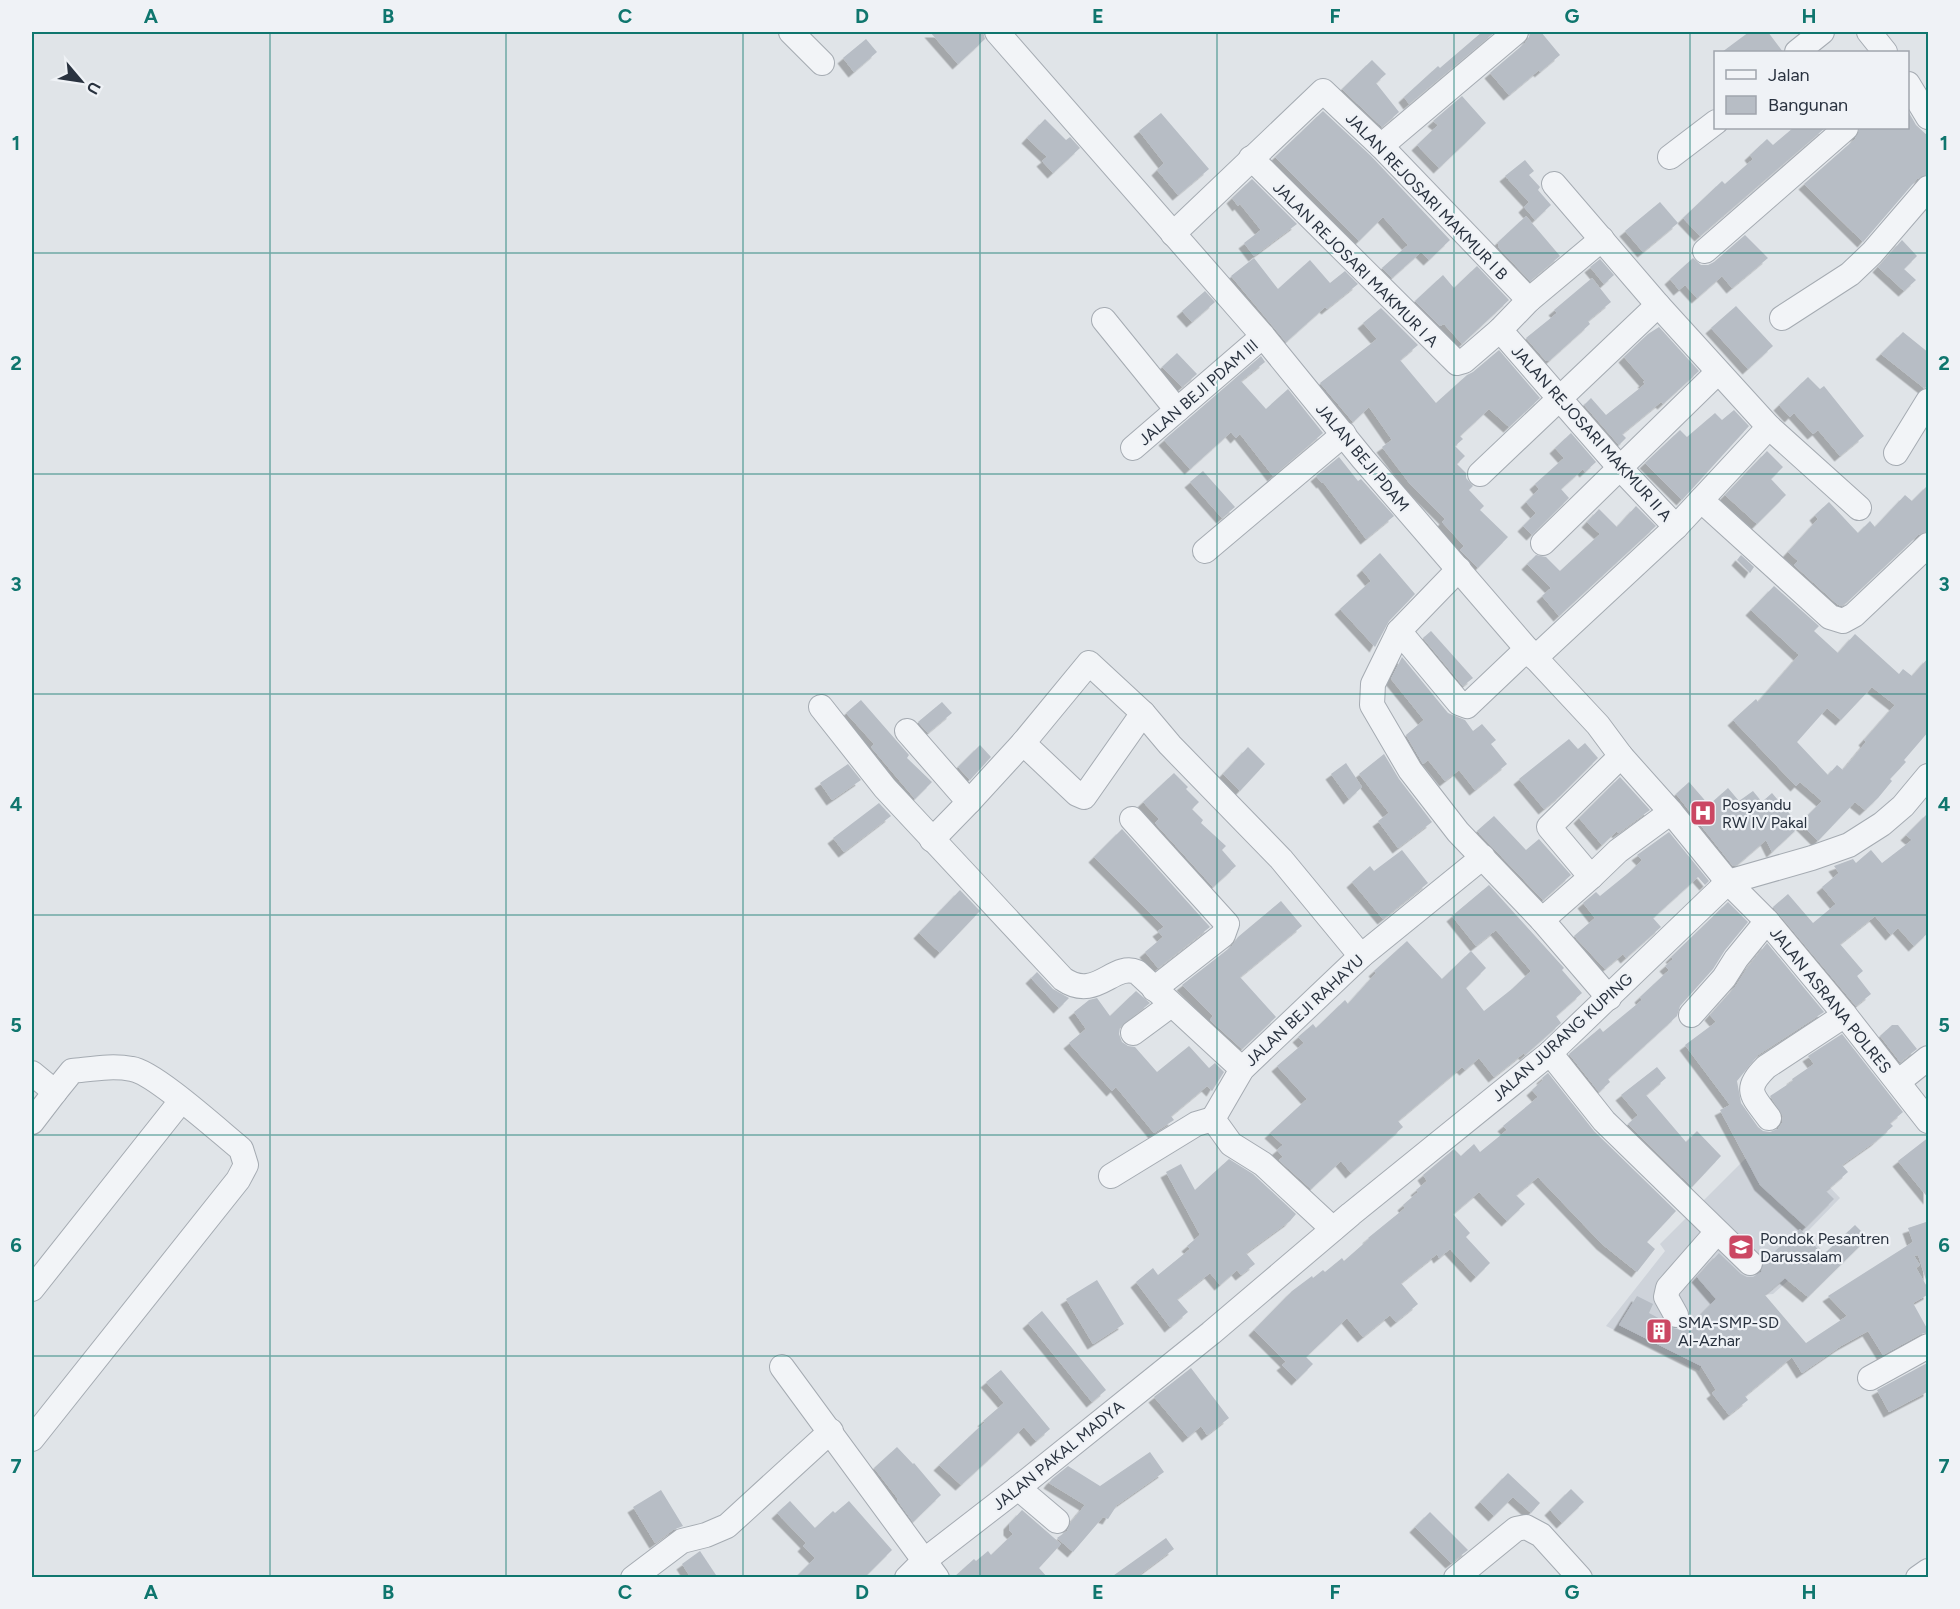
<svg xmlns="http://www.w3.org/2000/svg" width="1960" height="1609" font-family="Figtree,sans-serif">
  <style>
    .built { fill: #ced3da }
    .building { fill: #b7bdc5; fill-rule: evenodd; filter: url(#shadow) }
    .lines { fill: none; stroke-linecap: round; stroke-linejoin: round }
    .minor-casing { stroke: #a5abb2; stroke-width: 26 }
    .minor { stroke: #f2f4f7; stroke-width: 24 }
    .grid { fill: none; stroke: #0f766e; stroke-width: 1.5; stroke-opacity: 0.55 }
    .labels { text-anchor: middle; stroke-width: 4.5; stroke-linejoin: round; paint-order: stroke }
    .street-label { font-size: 16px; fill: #29323f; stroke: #eff2f6 }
    .poi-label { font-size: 16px; fill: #29323f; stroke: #eff2f6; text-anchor: start }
    .neatline { fill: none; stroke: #0f766e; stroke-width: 2 }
    .grid-label { font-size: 20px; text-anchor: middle; font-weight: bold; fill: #0f766e }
  </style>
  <defs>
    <filter id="shadow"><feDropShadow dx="-5.5" dy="5.5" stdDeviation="0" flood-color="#0004"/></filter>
  </defs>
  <rect width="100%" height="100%" fill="#e0e4e8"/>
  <polygon class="built" points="1775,1129 1840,1198 1808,1231 1822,1251 1773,1294 1763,1295 1711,1345 1699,1371 1606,1326 1665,1251 1660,1244"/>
  <g class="building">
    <polygon points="930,32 983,32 985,39 958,64"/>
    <polygon points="1482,32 1495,32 1409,104 1404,97 1438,66 1440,68"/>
    <polygon points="1530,32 1541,32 1560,55 1540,72 1539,70 1509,95 1490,73 1525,43 1529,37"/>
    <polygon points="1749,32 1768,32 1783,52 1722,52"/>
    <polygon points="866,39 877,52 854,72 843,58"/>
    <polygon points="1372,60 1386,74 1376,83 1399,112 1382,127 1342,89"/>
    <polygon points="1462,96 1486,123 1439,168 1417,145 1438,125 1433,121"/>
    <polygon points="1323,111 1371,156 1450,240 1429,260 1421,252 1392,278 1382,268 1408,245 1383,217 1359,241 1275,157"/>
    <polygon points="1908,111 1916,125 1929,137 1929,174 1917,179 1863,242 1804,184 1855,139 1860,128 1908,128"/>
    <polygon points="1161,113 1209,169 1178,195 1157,170 1164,163 1139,131"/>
    <polygon points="1045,119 1066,140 1070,137 1080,148 1053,173 1042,161 1047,157 1027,138"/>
    <polygon points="1793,128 1825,128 1700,236 1683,218 1722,181 1725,184 1753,159 1750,155 1767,139 1773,145"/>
    <polygon points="1525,160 1534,171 1529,175 1540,187 1538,190 1551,205 1535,220 1524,207 1529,202 1505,176"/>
    <polygon points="1252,179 1297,224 1254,256 1244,243 1261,230 1240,204 1238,206 1232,198"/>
    <polygon points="1660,202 1678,223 1643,252 1625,231"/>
    <polygon points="1526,216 1560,256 1530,281 1498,247 1499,245 1497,243"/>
    <polygon points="1745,235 1768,258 1732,288 1722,276 1697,298 1685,285 1679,290 1670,279 1693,258 1701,265 1708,265 1714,262"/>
    <polygon points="1902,240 1917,256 1904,269 1916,280 1904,291 1878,267"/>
    <polygon points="1254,258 1278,289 1310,260 1330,283 1345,271 1358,284 1327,309 1325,307 1286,342 1231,276"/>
    <polygon points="1600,259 1614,275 1604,284 1590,267"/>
    <polygon points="1477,266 1509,300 1462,344 1444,324 1440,326 1415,301 1443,275 1454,288"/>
    <polygon points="1592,278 1611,302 1588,321 1590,324 1549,361 1546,361 1526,338 1557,313 1554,310"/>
    <polygon points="1205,291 1215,302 1192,322 1182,311"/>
    <polygon points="1736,306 1773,346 1748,369 1711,328"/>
    <polygon points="1381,308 1418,345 1400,360 1436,403 1467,375 1473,372 1499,350 1540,398 1509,427 1489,409 1460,436 1463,439 1455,446 1465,456 1457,464 1466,473 1466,478 1473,486 1469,490 1484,506 1480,510 1508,537 1478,568 1460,550 1464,546 1442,522 1445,519 1410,484 1382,447 1392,440 1369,407 1353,422 1320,383 1377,339 1363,323"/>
    <polygon points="1659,327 1699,371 1663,404 1661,402 1622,434 1626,438 1619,445 1584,405 1591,398 1606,415 1645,384 1643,382 1645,381 1624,357 1648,334"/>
    <polygon points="1903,332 1929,353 1929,387 1924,388 1881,354"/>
    <polygon points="1177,353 1197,374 1182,387 1162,367"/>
    <polygon points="1261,356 1265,362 1241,381 1266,409 1288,389 1323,433 1273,476 1240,434 1236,438 1231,432 1190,469 1164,440"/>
    <polygon points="1808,377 1820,389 1824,386 1864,436 1840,456 1818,430 1813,434 1794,413 1790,417 1779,405"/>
    <polygon points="1734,410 1749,426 1682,500 1645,463 1680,430 1687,437 1715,413 1722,420"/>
    <polygon points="1571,433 1596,462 1585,472 1583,469 1561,489 1569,498 1532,535 1523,526 1536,513 1526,502 1539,489 1535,484 1564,458 1555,448"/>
    <polygon points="1767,451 1783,467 1771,479 1786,495 1757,524 1725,495"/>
    <polygon points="1339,457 1358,481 1361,479 1394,516 1366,539 1323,482 1322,483 1316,476"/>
    <polygon points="1203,471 1235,507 1222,518 1190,482"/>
    <polygon points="1929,484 1929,531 1918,535 1846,603 1841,606 1837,604 1794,565 1798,561 1788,552 1818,519 1815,515 1829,502 1858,533 1870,521 1875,527 1905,495 1912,501"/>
    <polygon points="1636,506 1656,526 1559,616 1542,596 1551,588 1527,564 1536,555 1546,557 1560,571 1600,534 1587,522 1599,509 1617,527"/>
    <polygon points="1380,553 1415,594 1389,621 1375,647 1340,609 1371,581 1362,570"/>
    <polygon points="1741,555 1754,567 1750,573 1737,560"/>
    <path d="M 1774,586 L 1819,626 L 1814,631 L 1838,653 L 1855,634 L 1899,674 L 1903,669 L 1912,676 L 1929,657 L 1929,731 L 1904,760 L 1906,762 L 1890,779 L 1892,781 L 1878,798 L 1865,810 L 1855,802 L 1818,841 L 1800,823 L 1822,801 L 1800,782 L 1796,786 L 1733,720 L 1756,699 L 1758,702 L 1799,655 L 1751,610 ZM 1872,687 L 1895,705 L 1864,740 L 1866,742 L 1843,770 L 1837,765 L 1828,775 L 1797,742 L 1827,708 L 1841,720 Z"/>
    <polygon points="1431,631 1473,678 1463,686 1423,638"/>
    <polygon points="1402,657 1448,713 1465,720 1473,731 1482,724 1496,740 1491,744 1507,764 1475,790 1459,770 1445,781 1428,760 1423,764 1406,735 1424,720 1391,679"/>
    <polygon points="861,700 909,755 907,758 932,782 915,799 871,747 874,744 846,713"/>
    <polygon points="942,702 952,713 928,733 918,722"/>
    <polygon points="1569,739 1578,749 1585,743 1598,758 1560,796 1544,809 1519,779"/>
    <polygon points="980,745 991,757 970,780 958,767"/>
    <polygon points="1248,747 1265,764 1240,791 1223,774"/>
    <polygon points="1384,754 1399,779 1432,822 1398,848 1378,821 1389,813 1359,774"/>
    <polygon points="1346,763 1362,787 1349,799 1331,774"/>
    <polygon points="848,764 861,780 832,800 820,783"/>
    <polygon points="1174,773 1188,787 1186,789 1199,802 1192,809 1203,820 1201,823 1226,846 1222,850 1236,866 1213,887 1155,823 1159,819 1143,802"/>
    <polygon points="1620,777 1650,810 1618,833 1617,831 1602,845 1579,818"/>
    <polygon points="1689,782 1709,805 1728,788 1739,801 1753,791 1762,802 1772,793 1800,826 1772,852 1766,840 1737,865 1733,866 1676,794"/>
    <polygon points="879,803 891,816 844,852 833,838"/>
    <polygon points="1929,812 1929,932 1914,946 1898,928 1891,935 1875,916 1840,944 1863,971 1857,976 1871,994 1856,1006 1773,907 1788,894 1813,923 1836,904 1822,887 1839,873 1834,866 1853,859 1856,863 1871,850 1882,863 1912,840 1906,835"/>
    <polygon points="1494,816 1526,850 1539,839 1571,875 1543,900 1477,831"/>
    <polygon points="1122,829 1210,927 1158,968 1145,952 1163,937 1158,931 1164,927 1094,857"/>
    <polygon points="1669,832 1709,881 1705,885 1698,877 1653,918 1661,927 1626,958 1623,954 1605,969 1574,936 1595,918 1583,903 1596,892 1600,896 1632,870 1642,860 1637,855"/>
    <polygon points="1402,850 1428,883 1383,919 1352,882 1370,866 1374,871"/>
    <polygon points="1489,885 1564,968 1562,970 1582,993 1556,1016 1561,1023 1525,1055 1524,1053 1494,1077 1479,1058 1465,1070 1462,1067 1398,1121 1403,1127 1351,1173 1341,1161 1311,1189 1279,1160 1283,1157 1277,1150 1283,1145 1270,1133 1307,1099 1277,1066 1304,1043 1298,1037 1313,1024 1316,1028 1345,1000 1348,1004 1376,973 1374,971 1407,941 1442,979 1471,951 1486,968 1466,988 1484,1011 1512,989 1531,971 1496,930 1476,946 1452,916"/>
    <polygon points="960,890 980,911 940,953 919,933"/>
    <polygon points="1281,901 1302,926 1240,977 1276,1017 1242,1049 1210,1020 1213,1016 1182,985 1232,946 1238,937"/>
    <polygon points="1728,902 1748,922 1725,950 1713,969 1680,1006 1677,1016 1608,1079 1610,1082 1599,1092 1569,1054 1600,1028 1603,1032 1642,1000 1640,997 1669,970 1665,966 1673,959 1671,957"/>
    <polygon points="1767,943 1824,1012 1758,1055 1737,1081 1741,1103 1758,1127 1763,1131 1770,1132 1778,1129 1782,1123 1783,1116 1770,1096 1793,1081 1792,1079 1814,1064 1808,1056 1842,1034 1903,1112 1890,1123 1893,1126 1876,1141 1842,1165 1848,1172 1826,1191 1834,1199 1806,1227 1760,1185 1720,1110 1730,1105 1685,1045 1716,1022 1710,1015 1735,987 1748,967"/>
    <polygon points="1037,972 1053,989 1069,998 1059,1008 1031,978"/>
    <polygon points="1136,991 1150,1003 1120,1027 1119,1034 1122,1042 1128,1046 1135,1047 1157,1072 1189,1046 1209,1068 1215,1063 1224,1072 1212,1091 1207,1086 1171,1116 1174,1120 1154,1133 1116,1087 1112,1091 1069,1043 1086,1029 1074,1012 1089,1000 1097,998 1110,1016"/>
    <polygon points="1892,1025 1898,1025 1917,1049 1900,1062 1880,1036"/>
    <polygon points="1657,1067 1666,1078 1646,1095 1686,1142 1697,1131 1721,1156 1692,1187 1628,1124 1638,1115 1621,1095"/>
    <polygon points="1548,1073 1594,1131 1676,1211 1647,1242 1655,1249 1637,1272 1602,1244 1538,1177 1516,1195 1525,1204 1507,1221 1479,1192 1453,1214 1470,1233 1466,1237 1490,1263 1476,1277 1450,1249 1439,1258 1437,1254 1401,1283 1418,1304 1396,1322 1390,1315 1363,1337 1347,1318 1306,1357 1313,1364 1297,1380 1282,1365 1286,1362 1254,1330 1292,1291 1312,1276 1313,1278 1323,1270 1325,1272 1342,1258 1344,1261 1369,1239 1368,1238 1405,1208 1403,1205 1418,1192 1416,1190 1427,1181 1423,1175 1454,1149 1461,1156 1474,1144 1480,1152 1507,1130 1503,1126 1538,1097 1532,1090 1543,1080 1542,1078"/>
    <polygon points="1929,1137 1929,1199 1898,1161"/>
    <polygon points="1229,1159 1253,1174 1296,1214 1290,1221 1246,1253 1255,1264 1241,1275 1237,1270 1220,1285 1210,1273 1177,1299 1188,1312 1170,1327 1136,1282 1153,1268 1158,1275 1190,1249 1187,1246 1200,1235 1166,1172 1181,1164 1195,1190"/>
    <polygon points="1929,1221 1929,1279 1926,1280 1918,1255 1914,1256 1920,1265 1916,1268 1929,1290 1929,1294 1913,1303 1929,1332 1921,1334 1883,1355 1868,1331 1841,1346 1802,1373 1792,1357 1745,1396 1748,1400 1729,1415 1712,1393 1716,1390 1701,1366 1619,1325 1637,1296 1653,1304 1649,1313 1662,1320 1669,1327 1684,1331 1716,1299 1697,1277 1719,1253 1741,1274 1747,1277 1753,1277 1761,1272 1764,1261 1800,1229 1823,1255 1855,1225 1868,1238 1808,1297 1785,1278 1765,1295 1806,1343 1847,1316 1828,1296 1913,1242 1908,1228"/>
    <polygon points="1097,1280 1124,1324 1093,1344 1066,1299"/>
    <polygon points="1042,1311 1106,1390 1092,1402 1028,1323"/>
    <polygon points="1929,1362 1929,1391 1889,1412 1877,1390"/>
    <polygon points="1191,1368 1229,1418 1207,1435 1201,1426 1188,1437 1154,1397"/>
    <polygon points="1001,1370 1050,1429 1036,1441 1024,1427 961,1485 939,1465 985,1422 983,1421 1004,1403 986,1382"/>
    <polygon points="897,1447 913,1464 914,1463 941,1495 913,1522 897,1500 898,1499 874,1468"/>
    <polygon points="1150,1452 1164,1472 1117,1505 1108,1519 1103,1517 1073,1552 1057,1538 1067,1531 1071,1522 1085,1505 1049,1483 1052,1479 1068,1466 1100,1486"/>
    <polygon points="1508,1473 1540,1503 1531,1513 1513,1497 1494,1516 1480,1502"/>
    <polygon points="1571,1489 1584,1502 1562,1523 1550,1510"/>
    <polygon points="661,1490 683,1526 673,1530 655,1543 633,1507"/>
    <polygon points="790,1501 815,1528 833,1511 835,1513 849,1501 892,1550 864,1578 795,1578 815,1558 803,1546 806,1543 777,1513"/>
    <polygon points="1022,1510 1061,1544 1039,1568 1048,1578 953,1578 974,1559 976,1561 988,1551 991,1555 1013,1534 1009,1530 1009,1524"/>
    <polygon points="1430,1512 1468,1550 1451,1563 1415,1527"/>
    <polygon points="1166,1538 1174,1549 1135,1578 1110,1578"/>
    <polygon points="700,1551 718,1578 691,1578 682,1564"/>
  </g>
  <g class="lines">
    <defs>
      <g id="minor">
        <polyline points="791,32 822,63"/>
        <polyline points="997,32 1263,336 1363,459 1527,649 1598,725 1621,756 1671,812 1728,882 1767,921 1845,1015 1928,1121"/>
        <polyline points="1869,32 1885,52"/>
        <polyline points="1797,52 1822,32"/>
        <polyline points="1908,84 1928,117"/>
        <polyline points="1381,146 1516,32"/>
        <polyline points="1670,157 1716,122"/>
        <polyline points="1251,158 1457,363 1464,361 1500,330 1529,300 1602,239"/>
        <polyline points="1554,184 1658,305 1769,427 1859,508"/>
        <polyline points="1173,234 1323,91 1381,146 1529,300"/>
        <polyline points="1705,251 1846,128"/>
        <polyline points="1782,318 1850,274 1872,253 1928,188"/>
        <polyline points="1104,320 1177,410"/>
        <polyline points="1500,330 1620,468 1676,527"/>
        <polyline points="1133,448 1263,336"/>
        <polyline points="1896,453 1928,401"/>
        <polyline points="1480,474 1658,305"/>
        <polyline points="1701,500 1830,617 1843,621 1854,615 1928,545"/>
        <polyline points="1543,543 1718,372"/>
        <polyline points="1205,551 1344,434"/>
        <polyline points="1459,569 1399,631 1373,684 1372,705 1410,770 1458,832 1542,920 1609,998"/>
        <polyline points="1399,631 1459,703 1467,706 1527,649"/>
        <polyline points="1535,658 1676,527 1769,427"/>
        <path d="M 821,707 L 885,788 L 1063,979 C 1096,1002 1113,962 1137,972 L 1242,1069"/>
        <polyline points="907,731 969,802 932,840"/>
        <polyline points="1023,743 1089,663 1143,713"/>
        <polyline points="1621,756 1549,827 1591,877 1618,851 1671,812"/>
        <polyline points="969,802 1023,743 1077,794 1084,797 1143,713 1170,745 1281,859 1361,956"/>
        <polyline points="1132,819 1227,924 1223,935 1154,989"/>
        <polyline points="1542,920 1591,877"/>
        <polyline points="1691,1015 1724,978 1736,959 1767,921"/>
        <polyline points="1133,1033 1171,1005"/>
        <polyline points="1550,1053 1604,1121 1750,1263"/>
        <path d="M 32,1073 L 55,1092 L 72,1071 C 92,1069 112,1065 132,1069 C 154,1072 220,1132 241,1149 L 246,1165 L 238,1180 L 32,1439"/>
        <polyline points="1898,1082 1928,1058"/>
        <path d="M 1769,1118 C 1752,1095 1743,1090 1766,1067 L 1845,1015"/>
        <polyline points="32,1122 55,1092"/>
        <polyline points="1111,1176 1196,1124 1213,1119"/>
        <polyline points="1333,1229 1263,1164 1231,1144 1213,1119 1242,1069 1361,956 1483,857"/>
        <polyline points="32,1289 181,1101"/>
        <polyline points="1676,1315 1666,1297 1668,1288 1717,1232"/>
        <polyline points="782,1367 937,1578"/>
        <polyline points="1870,1378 1928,1346"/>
        <polyline points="1018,1488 1057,1521"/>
        <polyline points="633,1578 682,1541 706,1535 727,1526 831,1431"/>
        <polyline points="907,1578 925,1560 1018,1488 1211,1333 1351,1214 1550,1053 1728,882 1812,858 1849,845 1882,824 1903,806 1928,776"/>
        <polyline points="1456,1578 1516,1529 1526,1527 1541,1535 1580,1578"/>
        <polyline points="1918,1578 1928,1571"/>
      </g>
    </defs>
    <use href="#minor" class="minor-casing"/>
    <use href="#minor" class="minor"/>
  </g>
  <path class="grid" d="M 270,32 L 270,1578M 506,32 L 506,1578M 743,32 L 743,1578M 980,32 L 980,1578M 1217,32 L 1217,1578M 1454,32 L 1454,1578M 1690,32 L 1690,1578M 32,253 L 1928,253M 32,474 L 1928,474M 32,694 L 1928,694M 32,915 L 1928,915M 32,1135 L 1928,1135M 32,1356 L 1928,1356"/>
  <defs>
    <symbol id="hospital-square" viewBox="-11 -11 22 22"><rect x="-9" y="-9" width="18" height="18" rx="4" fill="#cb4763" stroke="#eff2f6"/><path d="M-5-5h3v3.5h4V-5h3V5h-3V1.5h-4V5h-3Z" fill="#fff"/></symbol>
    <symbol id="school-square" viewBox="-11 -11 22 22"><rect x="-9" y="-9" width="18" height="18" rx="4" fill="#cb4763" stroke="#eff2f6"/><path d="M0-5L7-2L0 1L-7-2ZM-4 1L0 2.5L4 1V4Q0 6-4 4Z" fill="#fff"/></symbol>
    <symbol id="building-square" viewBox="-11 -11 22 22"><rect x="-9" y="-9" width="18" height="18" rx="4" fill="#cb4763" stroke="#eff2f6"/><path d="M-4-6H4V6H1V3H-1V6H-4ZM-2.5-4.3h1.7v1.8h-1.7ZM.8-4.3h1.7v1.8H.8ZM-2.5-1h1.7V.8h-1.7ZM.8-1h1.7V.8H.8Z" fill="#fff"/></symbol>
  </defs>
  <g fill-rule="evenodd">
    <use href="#hospital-square" x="1688" y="798" width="30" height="30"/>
    <use href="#school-square" x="1726" y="1232" width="30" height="30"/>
    <use href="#building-square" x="1644" y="1316" width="30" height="30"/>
  </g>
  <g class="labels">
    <g class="street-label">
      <text transform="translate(1427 196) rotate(46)" y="6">JALAN REJOSARI MAKMUR I B</text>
      <text transform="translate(1356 264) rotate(45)" y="6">JALAN REJOSARI MAKMUR I A</text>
      <text transform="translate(1198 392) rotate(-41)" y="6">JALAN BEJI PDAM III</text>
      <text transform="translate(1592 433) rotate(48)" y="6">JALAN REJOSARI MAKMUR II A</text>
      <text transform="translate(1363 457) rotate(50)" y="6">JALAN BEJI PDAM</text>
      <text transform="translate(1831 1000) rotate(51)" y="6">JALAN ASRANA POLRES</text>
      <text transform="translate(1304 1010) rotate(-43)" y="6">JALAN BEJI RAHAYU</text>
      <text transform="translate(1562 1037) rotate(-42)" y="6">JALAN JURANG KUPING</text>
      <text transform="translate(1058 1455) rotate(-39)" y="6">JALAN PAKAL MADYA</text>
    </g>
    <g class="poi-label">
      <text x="1722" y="810">Posyandu<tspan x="1722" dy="18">RW IV Pakal</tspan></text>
      <text x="1760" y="1244">Pondok Pesantren<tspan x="1760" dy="18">Darussalam</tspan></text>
      <text x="1678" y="1328">SMA-SMP-SD<tspan x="1678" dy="18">Al-Azhar</tspan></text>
    </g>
  </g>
  <rect width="1960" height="1609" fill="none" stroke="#eff2f6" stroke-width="66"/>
  <rect x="1714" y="51" width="195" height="78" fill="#eff2f6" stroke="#a0a5ad" stroke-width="1.5"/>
  <rect x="1726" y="70" width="30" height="9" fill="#f2f4f7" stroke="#a0a5ad" stroke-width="1.5"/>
  <text x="1768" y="81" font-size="18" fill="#29323f">Jalan</text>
  <rect x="1726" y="96" width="30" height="18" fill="#b7bdc5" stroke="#a0a5ad" stroke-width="1.5"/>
  <text x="1768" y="111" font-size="18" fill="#29323f">Bangunan</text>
  <g transform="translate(81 81) rotate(119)" stroke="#eff2f6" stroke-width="4.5" paint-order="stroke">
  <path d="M0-4.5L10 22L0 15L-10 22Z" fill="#29323f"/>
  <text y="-9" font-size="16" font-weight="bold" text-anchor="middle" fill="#29323f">U</text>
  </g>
  <rect x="33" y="33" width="1894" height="1543" class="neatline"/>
  <g class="grid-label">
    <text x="151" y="23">A</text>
    <text x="388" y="23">B</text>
    <text x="625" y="23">C</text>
    <text x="862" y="23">D</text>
    <text x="1098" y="23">E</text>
    <text x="1335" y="23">F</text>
    <text x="1572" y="23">G</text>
    <text x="1809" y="23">H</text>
    <text x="16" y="150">1</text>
    <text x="1944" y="150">1</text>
    <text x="16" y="370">2</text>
    <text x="1944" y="370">2</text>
    <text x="16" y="591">3</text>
    <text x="1944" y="591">3</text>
    <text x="16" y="811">4</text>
    <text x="1944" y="811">4</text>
    <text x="16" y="1032">5</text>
    <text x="1944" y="1032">5</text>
    <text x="16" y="1252">6</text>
    <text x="1944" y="1252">6</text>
    <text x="16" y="1473">7</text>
    <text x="1944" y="1473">7</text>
    <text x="151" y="1599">A</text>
    <text x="388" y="1599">B</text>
    <text x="625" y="1599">C</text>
    <text x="862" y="1599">D</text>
    <text x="1098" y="1599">E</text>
    <text x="1335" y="1599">F</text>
    <text x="1572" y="1599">G</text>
    <text x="1809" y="1599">H</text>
  </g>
</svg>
